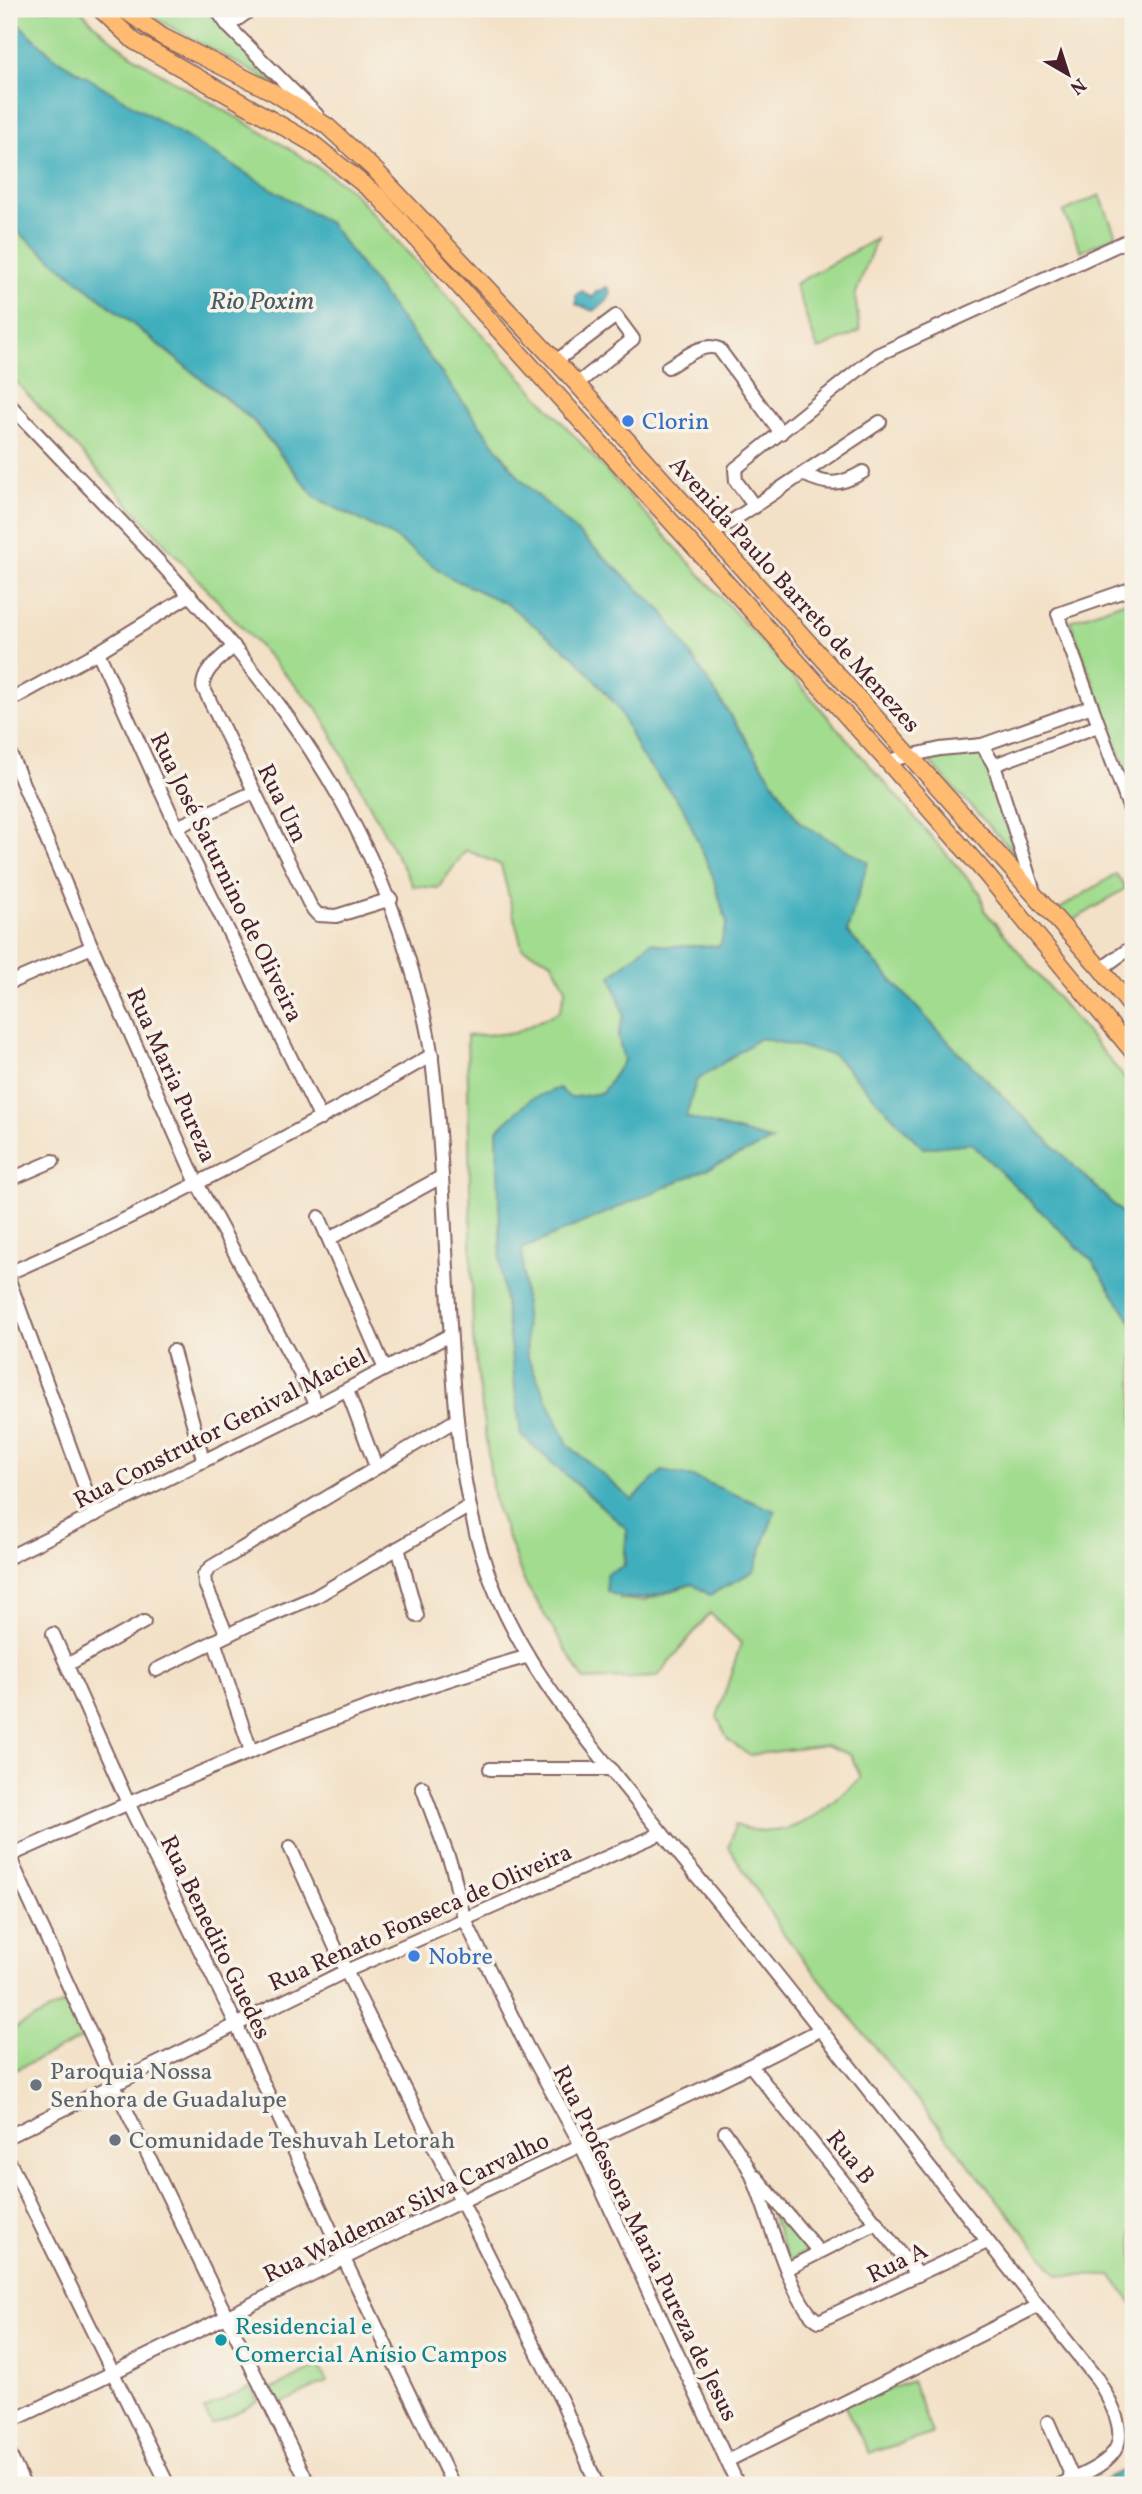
<svg xmlns="http://www.w3.org/2000/svg" width="1142" height="2494" font-family="Vollkorn,serif">
  <style>
    .green { fill: #a1dc8f; stroke: #767e5d; stroke-width: 2 }
    .water { fill: #41afbd; stroke: #466774; stroke-width: 2 }
    .lines { fill: none; stroke-linecap: round; stroke-linejoin: round }
    .minor-casing { stroke: #856362; stroke-width: 16 }
    .major-casing { stroke: #856362; stroke-width: 19 }
    .minor { stroke: #fff; stroke-width: 12 }
    .major { stroke: #febb71; stroke-width: 16 }
    .shop-dot { fill: #3f7fe0; stroke: #f7f3e8; stroke-width: 2.5 }
    .worship-dot { fill: #6b7280; stroke: #f7f3e8; stroke-width: 2.5 }
    .culture-dot { fill: #0f9aa8; stroke: #f7f3e8; stroke-width: 2.5 }
    .labels { text-anchor: middle; stroke-width: 7; stroke-linejoin: round; paint-order: stroke }
    .shop-label { font-size: 24px; fill: #366cbe; stroke: #f7f3e8; text-anchor: start }
    .street-label { font-size: 24px; fill: #4a1f2b; stroke: #f7f3e8 }
    .worship-label { font-size: 24px; fill: #5b616d; stroke: #f7f3e8; text-anchor: start }
    .culture-label { font-size: 24px; fill: #0d838f; stroke: #f7f3e8; text-anchor: start }
    .water-label { font-size: 26px; font-style: italic; fill: #465965; stroke: #f7f3e8 }
  </style>
  <rect width="100%" height="100%" fill="#f7f3e8"/>
  <filter id="ink" filterUnits="userSpaceOnUse"><feTurbulence type="fractalNoise" baseFrequency=".0143" numOctaves="2"/><feDisplacementMap in="SourceGraphic" scale="14" xChannelSelector="R" yChannelSelector="G"/><feConvolveMatrix kernelMatrix="1 2 1 2 8 2 1 2 1" color-interpolation-filters="sRGB"/></filter>
  <filter id="wash" filterUnits="userSpaceOnUse"><feTurbulence type="fractalNoise" baseFrequency=".00686" numOctaves="4" result="noise"/><feDisplacementMap in="SourceGraphic" scale="28" xChannelSelector="R" yChannelSelector="G"/><feGaussianBlur stdDeviation="1.57" result="paint"/><feColorMatrix in="noise" values="0 0 0 0 0 0 0 0 0 0 0 0 0 0 0 0 0 1.4 0 .05"/><feComposite in="paint" operator="in"/></filter>
  <g filter="url(#wash)">
    <rect width="100%" height="100%" fill="#f3e1c7"/>
    <g class="green">
      <path d="M 9,9 L 80,9 C 113,48 161,74 205,99 C 255,128 304,156 351,190 L 789,672 L 981,894 L 984,910 L 1133,1088 L 1133,1224 L 958,1052 L 847,932 L 867,862 L 800,823 L 663,612 L 521,480 L 330,224 L 55,58 L 9,15 Z"/>
      <polygon points="138,9 214,9 294,94"/>
      <polygon points="1100,195 1116,236 1081,251 1063,212"/>
      <path d="M 9,225 L 253,421 L 316,498 L 391,535 L 449,577 L 507,604 L 576,658 L 618,707 L 640,754 L 683,807 L 712,874 L 727,923 L 720,946 L 666,946 L 611,976 L 624,1014 L 618,1036 L 624,1060 L 602,1093 L 570,1098 L 497,1130 L 501,1270 L 521,1435 L 627,1529 L 620,1599 L 643,1601 L 692,1584 L 774,1512 L 693,1477 L 632,1500 L 568,1445 L 527,1356 L 522,1249 L 770,1140 L 685,1117 L 696,1081 L 760,1038 L 834,1055 L 923,1148 L 971,1143 L 1092,1261 L 1133,1324 L 1133,2305 L 1112,2276 L 1058,2275 L 783,1933 L 729,1847 L 735,1825 C 792,1846 821,1811 861,1778 L 851,1755 L 826,1745 L 749,1755 L 728,1740 L 717,1717 L 741,1643 L 710,1613 L 657,1677 L 584,1680 L 524,1581 L 494,1501 L 473,1338 L 467,1036 L 515,1033 L 560,1011 L 566,988 L 551,961 L 522,948 L 501,865 L 466,850 L 438,888 L 413,886 L 319,711 L 9,374 Z"/>
      <polygon points="876,239 855,296 860,331 818,350 795,284"/>
      <polygon points="1132,599 1133,601 1133,788 1070,621"/>
      <polygon points="975,751 990,758 1015,854 926,758"/>
      <polygon points="1116,874 1126,888 1071,922 1058,910"/>
      <polygon points="65,2003 83,2038 9,2073 9,2031"/>
      <polygon points="763,2193 810,2249 789,2261"/>
      <polygon points="319,2366 327,2382 280,2404 272,2389"/>
      <polygon points="912,2381 932,2434 869,2453 844,2405"/>
      <polygon points="251,2387 258,2402 212,2425 204,2410"/>
    </g>
    <g class="water">
      <path d="M 9,15 L 55,58 L 330,224 L 521,480 L 663,612 L 800,823 L 868,862 L 847,932 L 958,1052 L 1133,1224 L 1133,1324 L 1092,1261 L 971,1143 L 923,1148 L 834,1055 L 760,1038 L 696,1081 L 686,1117 L 772,1141 L 522,1249 L 527,1356 L 568,1445 L 632,1500 L 662,1471 L 693,1477 L 775,1511 L 754,1571 L 710,1595 L 692,1584 C 662,1592 637,1608 607,1591 L 606,1574 L 625,1566 L 627,1529 L 521,1435 L 501,1270 L 497,1130 L 531,1099 L 559,1088 L 570,1098 L 602,1093 L 624,1060 L 618,1036 L 624,1014 L 611,976 L 651,942 L 666,946 L 720,946 L 727,923 L 712,874 L 683,807 L 640,754 L 618,707 L 576,658 L 507,604 L 449,577 L 391,535 L 316,498 L 253,420 L 9,225 Z"/>
      <path d="M 607,287 L 611,292 C 609,301 601,307 593,311 L 576,304 L 576,295 L 582,291 L 592,298 L 596,292 Z"/>
      <polygon points="1133,2465 1133,2485 1094,2485"/>
    </g>
  </g>
  <g filter="url(#ink)">
    <g class="lines">
      <defs>
        <g id="minor">
          <polyline points="216,9 228,26 317,115"/>
          <polyline points="228,26 252,9"/>
          <polyline points="556,361 616,316 633,339 577,384"/>
          <path d="M 668,367 C 683,359 703,341 719,349 L 781,433"/>
          <path d="M 9,404 C 168,574 340,726 408,957 C 418,990 428,1025 432,1060 C 443,1152 445,1247 451,1340 C 456,1422 462,1503 491,1581 C 521,1659 572,1721 624,1786 C 663,1834 702,1883 742,1931 C 862,2080 978,2231 1098,2380 C 1135,2443 1125,2458 1059,2485"/>
          <path d="M 803,474 C 828,486 839,486 863,472"/>
          <polyline points="755,507 736,481 735,469 877,355 1133,238"/>
          <polyline points="711,535 880,422"/>
          <polyline points="1133,588 1058,614 1133,818"/>
          <path d="M 234,646 C 222,658 203,669 203,687 L 311,907 L 318,915 L 336,916 L 391,899"/>
          <polyline points="98,652 177,827 321,1119"/>
          <polyline points="9,701 98,652 190,595"/>
          <polyline points="982,745 994,765 1034,892"/>
          <polyline points="9,751 92,947 197,1183 317,1405"/>
          <polyline points="887,761 940,749 982,745 1092,706"/>
          <polyline points="994,765 1098,726"/>
          <polyline points="177,827 254,792"/>
          <polyline points="1101,969 1133,946"/>
          <polyline points="9,983 92,947"/>
          <polyline points="9,1180 53,1161"/>
          <polyline points="319,1217 385,1369"/>
          <polyline points="329,1239 441,1177"/>
          <path d="M 9,1273 C 154,1209 294,1135 432,1055"/>
          <polyline points="9,1280 95,1515"/>
          <polyline points="173,1351 203,1459"/>
          <polyline points="347,1390 376,1467"/>
          <polyline points="398,1548 417,1616"/>
          <polyline points="9,1557 317,1405 450,1335"/>
          <polyline points="53,1634 128,1803 236,2024 344,2259 453,2485"/>
          <polyline points="227,1635 205,1584 204,1575 211,1567 456,1420"/>
          <polyline points="214,1641 251,1751"/>
          <polyline points="67,1665 144,1622"/>
          <polyline points="156,1670 250,1624 315,1597 468,1507"/>
          <polyline points="490,1769 611,1769"/>
          <polyline points="422,1787 452,1867 464,1918 526,2045 581,2145 738,2485"/>
          <polyline points="290,1847 346,1971 564,2406 597,2485"/>
          <polyline points="9,1856 114,2085 309,2485"/>
          <path d="M 9,1856 C 177,1781 348,1705 526,1657"/>
          <polyline points="751,2066 918,2275"/>
          <path d="M 725,2132 C 733,2144 742,2156 749,2169 C 765,2200 791,2308 819,2321 L 987,2242"/>
          <polyline points="9,2136 346,1971 662,1833"/>
          <polyline points="9,2161 168,2485"/>
          <polyline points="756,2177 819,2252"/>
          <polyline points="787,2269 877,2223"/>
          <path d="M 9,2422 C 161,2352 310,2273 462,2201 C 581,2144 704,2091 821,2029"/>
          <polyline points="1048,2422 1073,2479"/>
          <polyline points="9,2453 24,2485"/>
          <polyline points="727,2461 1038,2306"/>
        </g>
        <g id="major">
          <polyline points="100,9 134,41 312,143 378,196 887,761 986,874 1133,1052"/>
          <polyline points="123,9 163,37 273,92 327,126 377,172 567,373 1101,969 1133,1009"/>
        </g>
      </defs>
      <use href="#minor" class="minor-casing"/>
      <use href="#major" class="major-casing"/>
      <use href="#minor" class="minor"/>
      <use href="#major" class="major"/>
    </g>
  </g>
  <g class="shop-dot">
    <circle cx="628" cy="421" r="7"/>
    <circle cx="414" cy="1956" r="7"/>
  </g>
  <g class="worship-dot">
    <circle cx="36" cy="2085" r="7"/>
    <circle cx="115" cy="2140" r="7"/>
  </g>
  <circle class="culture-dot" cx="221" cy="2340" r="7"/>
  <g class="labels">
    <g class="shop-label">
      <text x="642" y="429">Clorin</text>
      <text x="428" y="1964">Nobre</text>
    </g>
    <g class="street-label">
      <text transform="translate(795 594) rotate(48)" y="8">Avenida Paulo Barreto de Menezes</text>
      <text transform="translate(283 803) rotate(64)" y="8">Rua Um</text>
      <text transform="translate(227 877) rotate(64)" y="8">Rua José Saturnino de Oliveira</text>
      <text transform="translate(172 1075) rotate(66)" y="8">Rua Maria Pureza</text>
      <text transform="translate(220 1428) rotate(-27)" y="8">Rua Construtor Genival Maciel</text>
      <text transform="translate(420 1917) rotate(-24)" y="8">Rua Renato Fonseca de Oliveira</text>
      <text transform="translate(216 1937) rotate(64)" y="8">Rua Benedito Guedes</text>
      <text transform="translate(851 2157) rotate(51)" y="8">Rua B</text>
      <text transform="translate(406 2207) rotate(-26)" y="8">Rua Waldemar Silva Carvalho</text>
      <text transform="translate(646 2243) rotate(64)" y="8">Rua Professora Maria Pureza de Jesus</text>
      <text transform="translate(897 2262) rotate(-26)" y="8">Rua A</text>
    </g>
    <g class="worship-label">
      <text x="50" y="2079">Paroquia Nossa<tspan x="50" dy="28">Senhora de Guadalupe</tspan></text>
      <text x="129" y="2148">Comunidade Teshuvah Letorah</text>
    </g>
    <g class="culture-label">
      <text x="235" y="2334">Residencial e<tspan x="235" dy="28">Comercial Anísio Campos</tspan></text>
    </g>
    <g class="water-label">
      <text x="262" y="309">Rio Poxim</text>
    </g>
  </g>
  <rect width="1142" height="2494" fill="none" stroke="#f7f3e8" stroke-width="35"/>
  <g transform="translate(1068 74) rotate(141)" stroke="#f7f3e8" stroke-width="5" paint-order="stroke">
  <path d="M0-5L12 26L0 18L-12 26Z" fill="#4a1f2b"/>
  <text y="-10" font-size="19" font-weight="bold" text-anchor="middle" fill="#4a1f2b">N</text>
  </g>
</svg>
